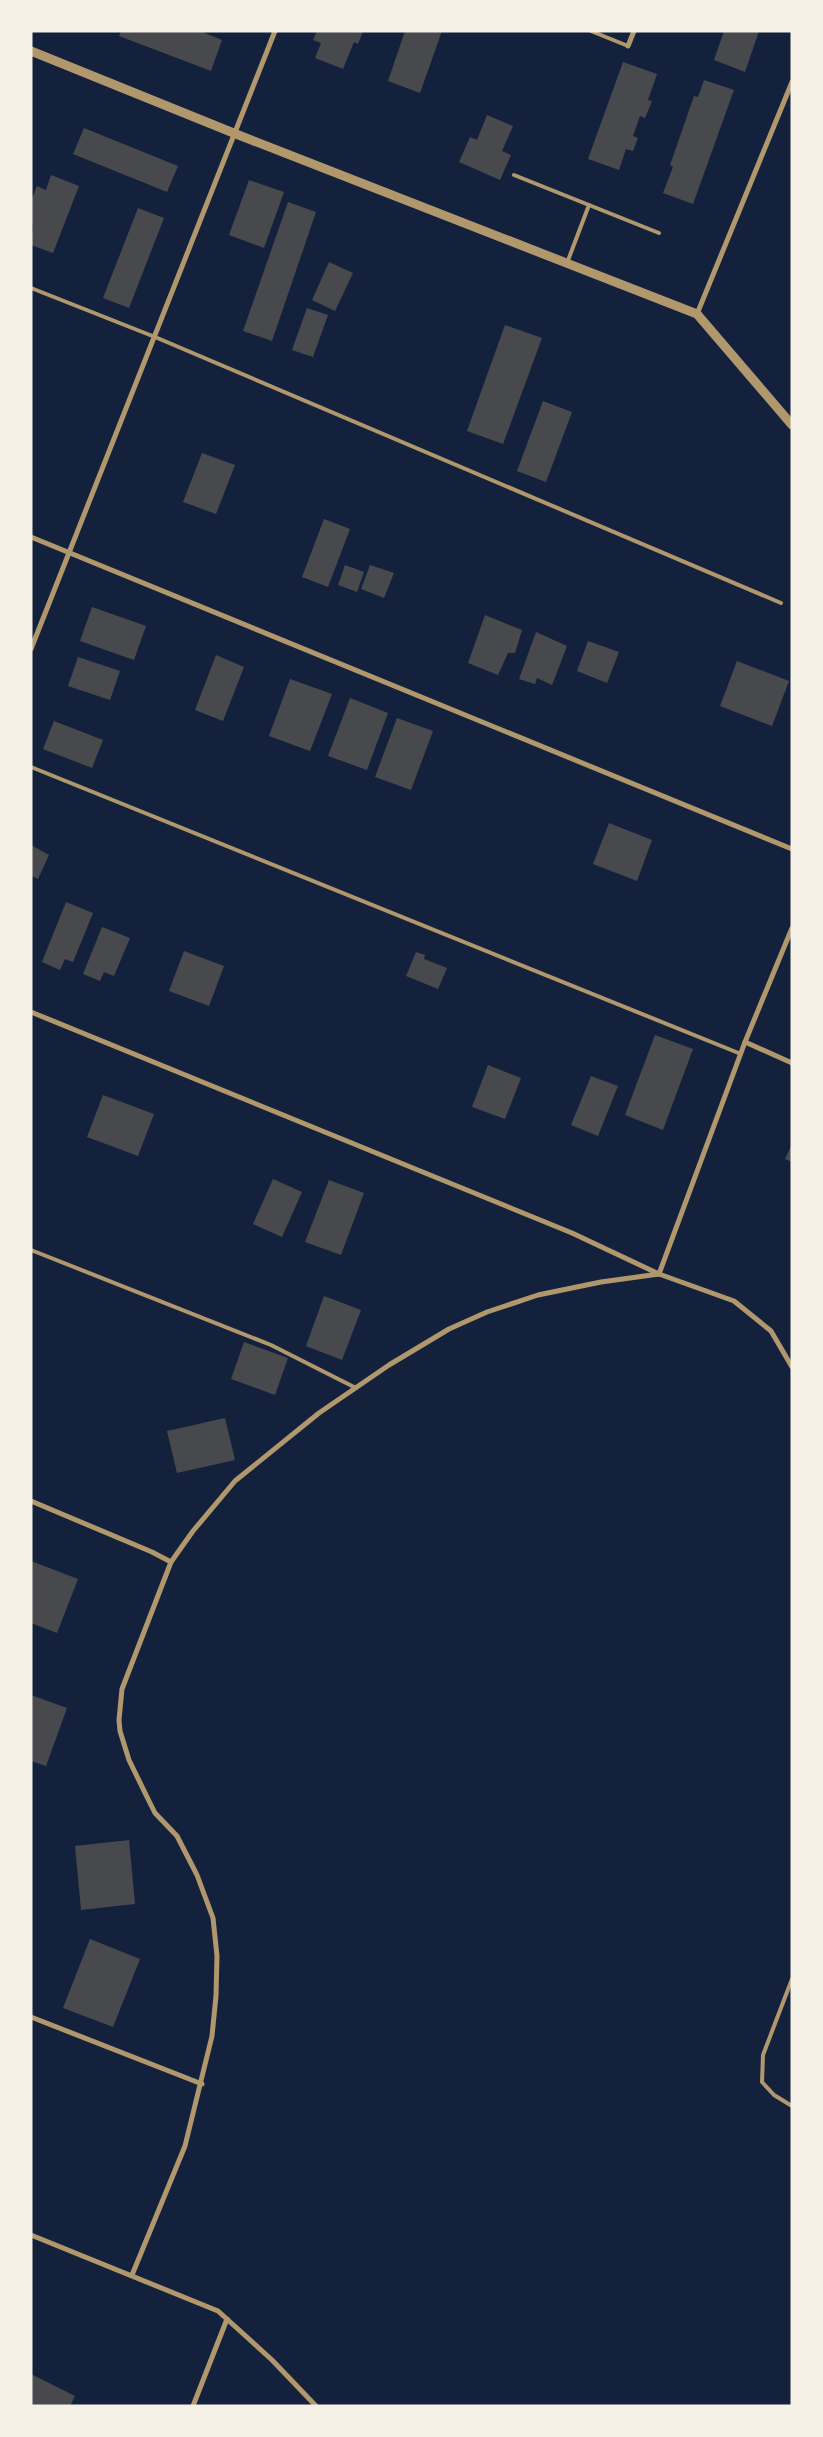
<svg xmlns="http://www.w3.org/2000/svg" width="823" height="2437" font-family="Manrope,sans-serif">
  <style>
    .building { fill: #48494c }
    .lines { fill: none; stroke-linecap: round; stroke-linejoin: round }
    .service { stroke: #b1986c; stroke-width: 4 }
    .minor { stroke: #b1986c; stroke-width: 5 }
    .tertiary { stroke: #b1986c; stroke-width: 9 }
  </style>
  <rect width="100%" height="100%" fill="#14213d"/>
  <g class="building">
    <polygon points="121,31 200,31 222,40 211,71 119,36"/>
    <polygon points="317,31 363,31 358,44 354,42 343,69 315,58 321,43 313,40"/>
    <polygon points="405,31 442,31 420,93 388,81"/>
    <polygon points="724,31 759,31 745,72 714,60"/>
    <polygon points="623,62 657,74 648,100 652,101 645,118 640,116 633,136 638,138 633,151 626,149 619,170 588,159"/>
    <polygon points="704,80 734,90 693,204 663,193 673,167 670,165 694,96 698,97"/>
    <polygon points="487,115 513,126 502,151 511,155 500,180 459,162 470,137 477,140"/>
    <polygon points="84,128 178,166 167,192 73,154"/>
    <polygon points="51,175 79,186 53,253 31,245 33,225 31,225 31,201 37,186 46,190"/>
    <polygon points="249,180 284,192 264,248 229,235"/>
    <polygon points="288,202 316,212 272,341 243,331"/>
    <polygon points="138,208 164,218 129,308 103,298"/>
    <polygon points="329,262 353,273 335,311 312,300"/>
    <polygon points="307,308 328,315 313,357 292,350"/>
    <polygon points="505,325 542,338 503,444 467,431"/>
    <polygon points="543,401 572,412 546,482 517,471"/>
    <polygon points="202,453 235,465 216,514 183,502"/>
    <polygon points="324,519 350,529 328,587 302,577"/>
    <polygon points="345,565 364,572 357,592 338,585"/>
    <polygon points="370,565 394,573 384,598 361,589"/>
    <polygon points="92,607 146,626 134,660 80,641"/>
    <polygon points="485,615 522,630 515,653 508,653 498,675 468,663"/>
    <polygon points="536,632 567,646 552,685 537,678 535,684 519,679"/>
    <polygon points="588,641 619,652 607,683 577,671"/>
    <polygon points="216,655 244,667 223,721 195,710"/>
    <polygon points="78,657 120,671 110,700 68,686"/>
    <polygon points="737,661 789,681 772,726 720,706"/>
    <polygon points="290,679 332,694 310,751 269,736"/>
    <polygon points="350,698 388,713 367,770 328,756"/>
    <polygon points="397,718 433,731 411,790 375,777"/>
    <polygon points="54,721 103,740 92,768 43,749"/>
    <polygon points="609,823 652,840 637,881 593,864"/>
    <polygon points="31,845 49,855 38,879 31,876"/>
    <polygon points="66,902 93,913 73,962 65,959 60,970 42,962"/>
    <polygon points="102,927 130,938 114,976 104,972 100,981 83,974"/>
    <polygon points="184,951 224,966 209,1006 169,991"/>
    <polygon points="416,952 425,955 424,959 447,968 438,989 406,976"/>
    <polygon points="655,1035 693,1049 663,1130 625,1115"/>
    <polygon points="488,1065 521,1078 505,1119 472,1107"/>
    <polygon points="591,1076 618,1086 598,1136 571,1125"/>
    <polygon points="103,1095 154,1114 138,1156 87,1137"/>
    <polygon points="792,1144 792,1162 785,1159"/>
    <polygon points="273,1179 302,1192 282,1237 253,1224"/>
    <polygon points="329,1180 364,1193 341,1255 305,1242"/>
    <polygon points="324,1296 361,1310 342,1360 306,1346"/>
    <polygon points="244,1342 288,1358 275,1395 231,1379"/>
    <polygon points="225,1418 235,1460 177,1473 167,1431"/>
    <polygon points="31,1561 78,1579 57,1633 31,1623"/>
    <polygon points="31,1695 67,1708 46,1766 31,1761"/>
    <polygon points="129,1840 135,1904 81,1910 75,1846"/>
    <polygon points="90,1939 140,1959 113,2027 63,2008"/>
    <polygon points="31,2374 75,2396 70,2406 31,2406"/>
  </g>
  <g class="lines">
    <g class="service">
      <polyline points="591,31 628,46"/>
      <polyline points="514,175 589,205 567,263"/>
      <polyline points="589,205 659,233"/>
      <polyline points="31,288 155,337 781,603"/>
      <polyline points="31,767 741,1054"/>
      <polyline points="31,1250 271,1345 356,1388"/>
      <polyline points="792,1979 763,2055 762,2082 774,2095 792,2106"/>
    </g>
    <g class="minor">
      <polyline points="628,46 634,31"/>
      <polyline points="697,314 792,82"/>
      <polyline points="31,537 792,849"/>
      <polyline points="31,649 275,31"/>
      <polyline points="31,1012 572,1233 659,1274 745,1042 792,928"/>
      <polyline points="745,1042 792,1063"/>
      <polyline points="31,1501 152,1552 171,1562"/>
      <polyline points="31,2017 202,2084"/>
      <polyline points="31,2235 218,2311 272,2360 316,2406"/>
      <polyline points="132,2275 185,2146 212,2036 216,1996 217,1956 213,1918 197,1875 177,1836 155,1813 148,1799 129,1760 120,1731 119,1720 122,1689 171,1562 193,1531 235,1481 319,1413 389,1365 449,1329 487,1312 538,1295 601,1282 659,1274 734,1301 771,1331 792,1367"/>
      <polyline points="193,2406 227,2319"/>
    </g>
    <polyline class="tertiary" points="31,51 236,134 697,314 792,425"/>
  </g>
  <rect width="823" height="2437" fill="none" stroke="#f6f1e7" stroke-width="65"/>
</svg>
